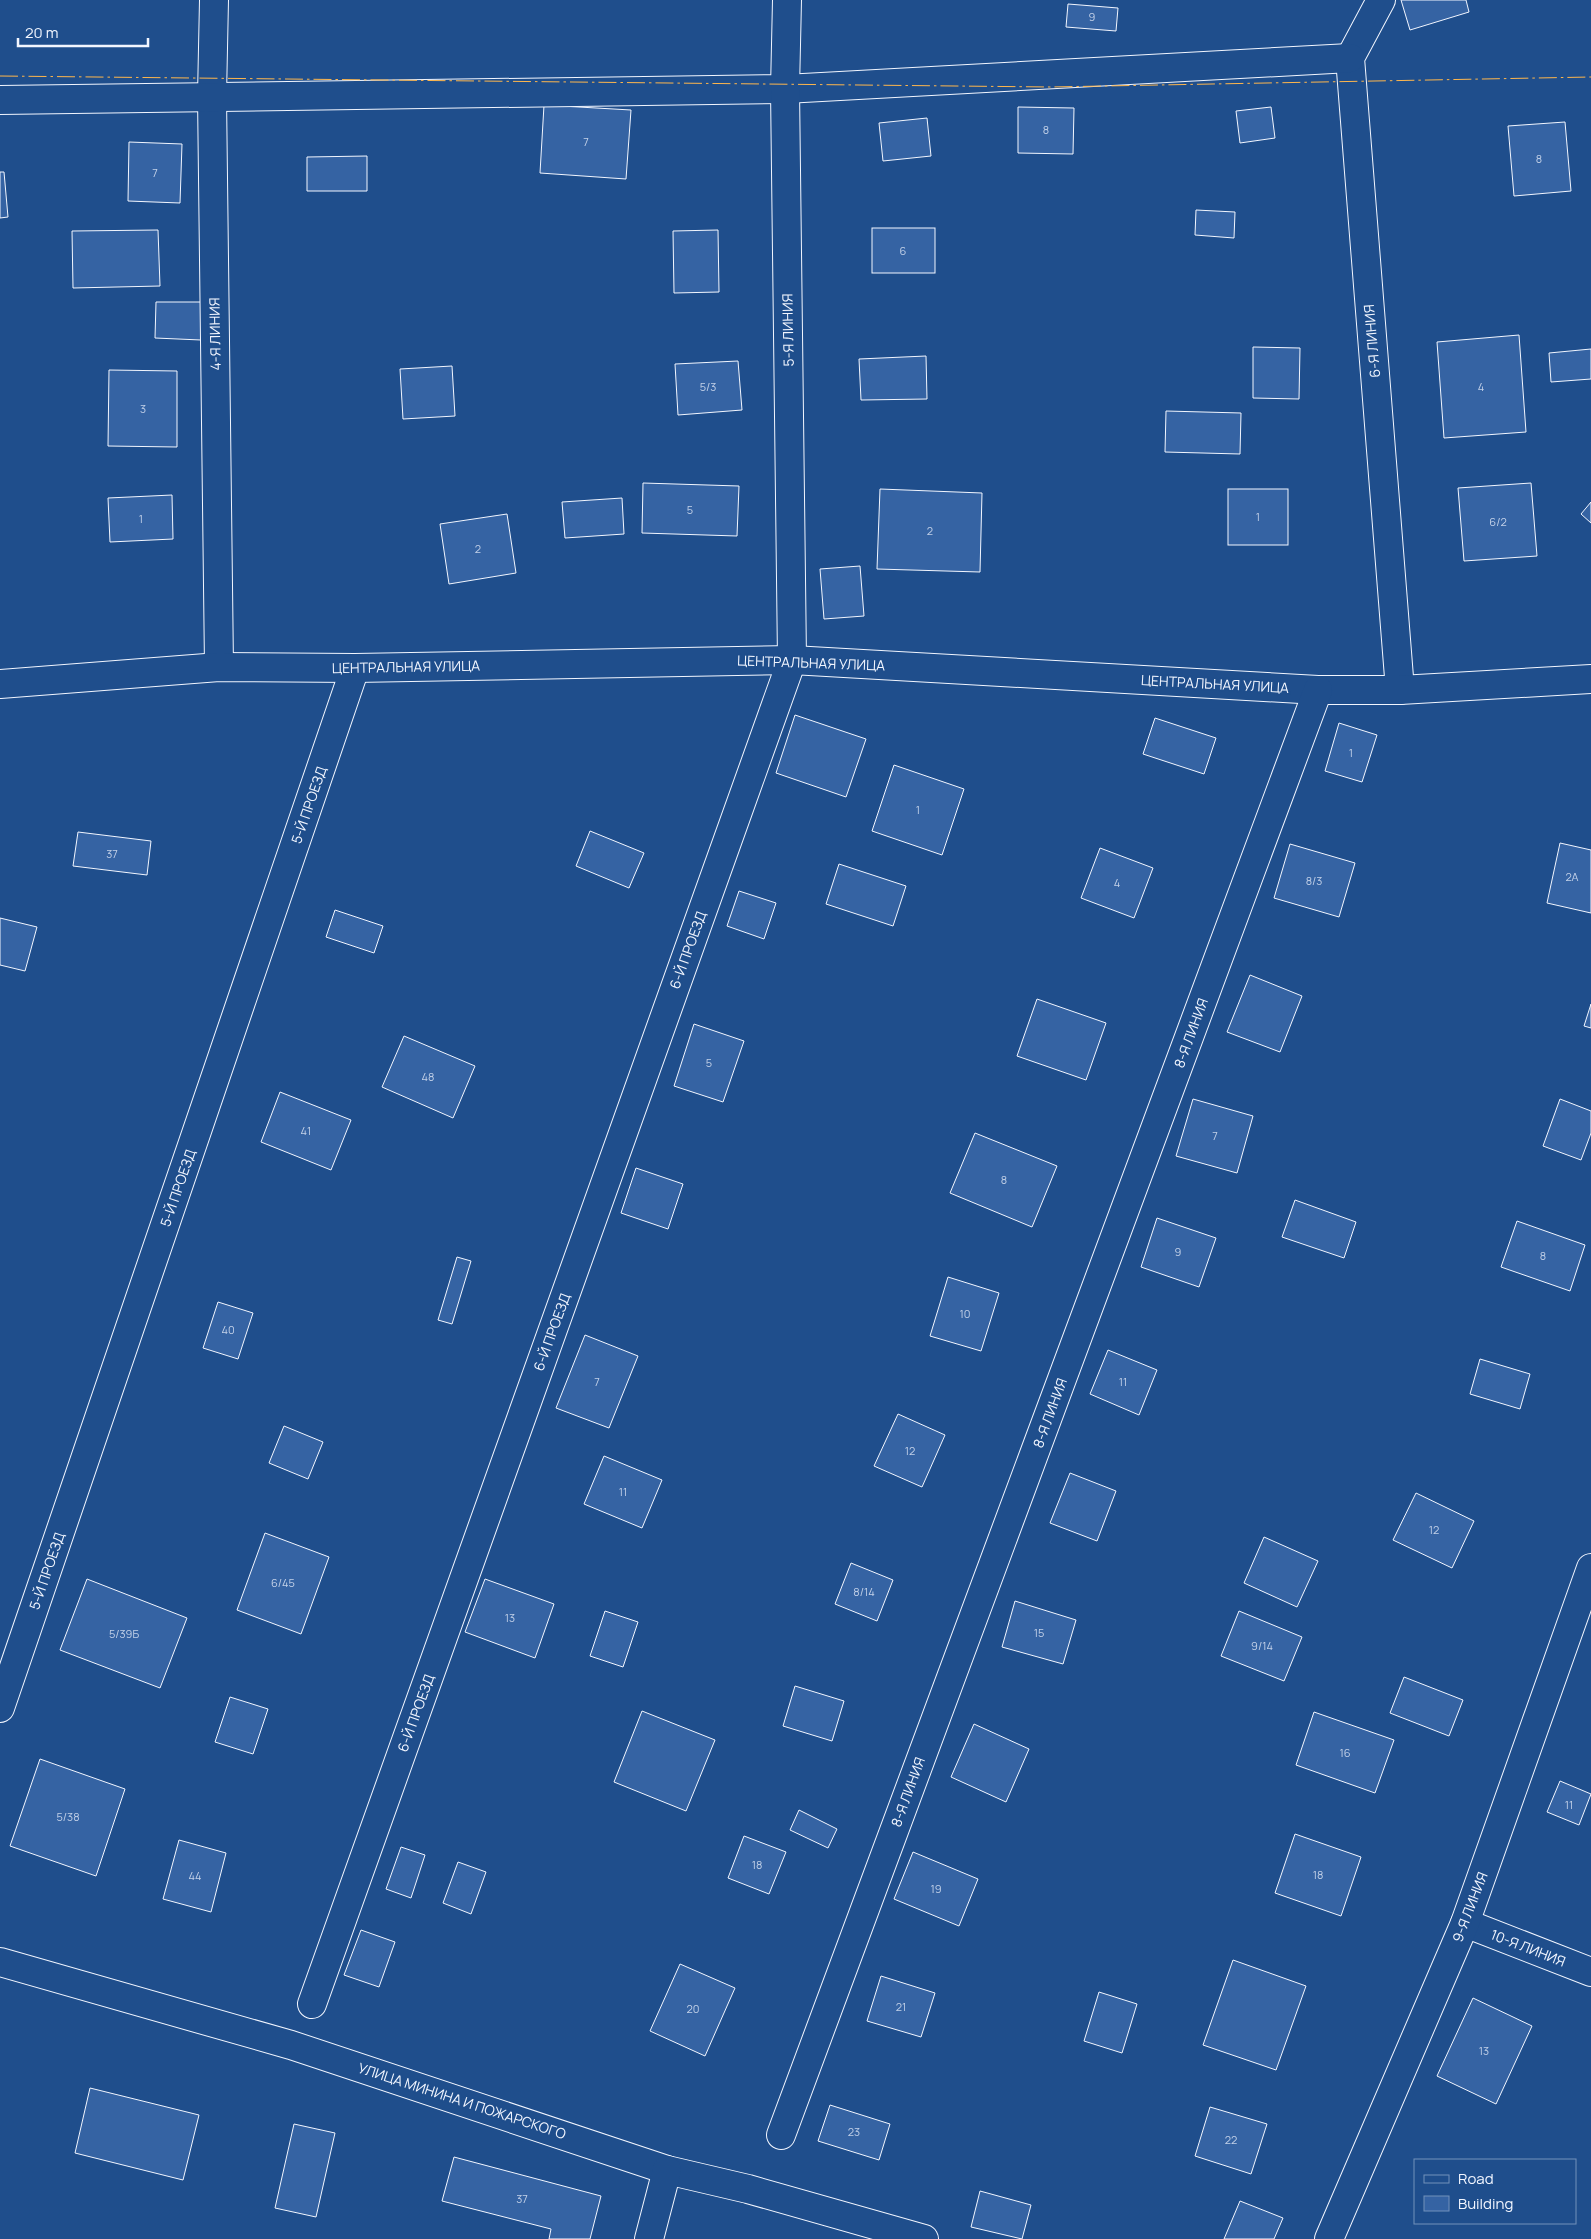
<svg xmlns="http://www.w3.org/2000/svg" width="1591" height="2239" font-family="Manrope,sans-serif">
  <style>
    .building { fill: #3563a3; stroke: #f2f6ff }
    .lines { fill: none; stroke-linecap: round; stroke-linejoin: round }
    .minor-casing { stroke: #f2f6ff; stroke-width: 30 }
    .minor { stroke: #1f4e8c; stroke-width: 28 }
    .power { stroke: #ffb74d; stroke-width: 1; stroke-dasharray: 18 4 2.5 4; stroke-linecap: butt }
    .labels { text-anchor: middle; stroke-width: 4; stroke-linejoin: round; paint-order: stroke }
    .number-label { font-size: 11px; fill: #c3d1e8 }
    .street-label { font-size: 14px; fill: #f2f6ff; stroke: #1f4e8c }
  </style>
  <rect width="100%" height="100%" fill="#1f4e8c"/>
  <g class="building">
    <polygon points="1401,0 1466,0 1469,12 1410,30"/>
    <polygon points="1068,4 1118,8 1116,31 1066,27"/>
    <polygon points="544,105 631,110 626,179 540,173"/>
    <polygon points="1018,107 1074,108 1073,154 1018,153"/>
    <polygon points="1271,107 1275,138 1240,143 1236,111"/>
    <polygon points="927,118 931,156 883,161 879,123"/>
    <polygon points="1565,122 1571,191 1514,196 1508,126"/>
    <polygon points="129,142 182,144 180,203 128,201"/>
    <polygon points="367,156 367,191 307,191 307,157"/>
    <polygon points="0,172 4,172 8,217 0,218"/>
    <polygon points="1196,210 1235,212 1234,238 1195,235"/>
    <rect x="872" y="228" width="63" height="45"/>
    <polygon points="158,230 160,286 73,288 72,231"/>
    <polygon points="718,230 719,292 674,293 673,231"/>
    <polygon points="156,302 202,302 201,340 155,338"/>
    <polygon points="1519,335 1526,432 1444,438 1437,342"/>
    <polygon points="1253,347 1300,348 1299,399 1253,398"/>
    <polygon points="1591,349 1591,379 1551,382 1549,353"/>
    <polygon points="926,356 927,399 861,400 859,359"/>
    <polygon points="738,361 742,410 678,415 675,364"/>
    <polygon points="452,366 455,416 403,419 400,369"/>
    <polygon points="109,370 177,371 177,447 108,446"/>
    <polygon points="1166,411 1241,413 1240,454 1165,452"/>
    <polygon points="643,483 739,486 737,536 642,533"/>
    <polygon points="1531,483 1537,556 1464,561 1458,488"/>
    <polygon points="880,489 982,493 980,572 877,569"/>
    <rect x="1228" y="489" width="60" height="56"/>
    <polygon points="172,495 173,539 110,542 108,498"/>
    <polygon points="622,498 624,534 565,538 562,502"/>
    <polygon points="1591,502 1591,523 1581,514"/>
    <polygon points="507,514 516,573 449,584 440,524"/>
    <polygon points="860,566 864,616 824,619 820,569"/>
    <polygon points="795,715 866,739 846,797 776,773"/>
    <polygon points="1155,718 1216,738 1204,774 1143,754"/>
    <polygon points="1339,723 1377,735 1362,782 1325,771"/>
    <polygon points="894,765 964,789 942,855 872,831"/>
    <polygon points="590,831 644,853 629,888 576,866"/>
    <polygon points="78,832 151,841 147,875 73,866"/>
    <polygon points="1560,843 1591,850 1591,913 1547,903"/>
    <polygon points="1290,844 1355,863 1339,917 1274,898"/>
    <polygon points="1100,848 1153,868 1134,918 1081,898"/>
    <polygon points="839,864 906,886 893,926 826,904"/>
    <polygon points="739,891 776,903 764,939 727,926"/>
    <polygon points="335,910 383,926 374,953 326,937"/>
    <polygon points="0,918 37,927 25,971 0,965"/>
    <polygon points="1250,975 1302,996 1280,1052 1227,1032"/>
    <polygon points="1037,999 1106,1023 1086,1080 1017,1056"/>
    <polygon points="1591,1004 1591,1028 1584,1026"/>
    <polygon points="694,1024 744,1041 723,1102 674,1086"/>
    <polygon points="404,1036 475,1066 453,1118 382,1087"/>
    <polygon points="280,1092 351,1120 331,1170 261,1142"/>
    <polygon points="1193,1099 1253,1116 1237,1173 1176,1156"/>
    <polygon points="1560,1099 1591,1111 1591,1133 1581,1160 1543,1146"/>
    <polygon points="975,1133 1057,1166 1032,1227 950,1193"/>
    <polygon points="636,1168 683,1184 668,1229 621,1213"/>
    <polygon points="1295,1200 1356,1222 1344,1258 1282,1237"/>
    <polygon points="1157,1218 1216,1238 1199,1287 1141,1267"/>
    <polygon points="1517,1221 1585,1245 1570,1291 1501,1267"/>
    <polygon points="457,1257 471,1261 452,1324 438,1320"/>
    <polygon points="948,1277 999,1293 981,1351 930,1336"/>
    <polygon points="218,1302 253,1313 238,1359 203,1348"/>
    <polygon points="585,1335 638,1356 609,1428 556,1408"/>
    <polygon points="1108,1350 1157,1370 1139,1415 1090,1394"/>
    <polygon points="1480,1359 1530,1374 1520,1409 1470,1394"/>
    <polygon points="898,1414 945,1435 922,1487 874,1466"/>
    <polygon points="284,1426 323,1442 308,1479 269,1463"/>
    <polygon points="604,1456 662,1480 642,1528 584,1504"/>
    <polygon points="1070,1473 1116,1491 1097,1541 1050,1523"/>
    <polygon points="1416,1493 1474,1521 1452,1568 1393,1540"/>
    <polygon points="265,1533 329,1557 301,1634 237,1610"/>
    <polygon points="1264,1537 1318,1561 1297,1607 1244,1583"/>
    <polygon points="851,1563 893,1580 877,1621 835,1604"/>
    <polygon points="87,1579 187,1618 160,1688 60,1650"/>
    <polygon points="485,1579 554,1604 535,1658 465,1632"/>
    <polygon points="1015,1601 1076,1620 1063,1664 1002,1647"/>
    <polygon points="605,1611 638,1622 623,1667 590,1656"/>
    <polygon points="1239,1611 1302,1637 1284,1681 1221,1656"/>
    <polygon points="1404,1677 1463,1700 1449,1736 1390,1713"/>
    <polygon points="795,1686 844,1701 832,1741 783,1726"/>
    <polygon points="230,1697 268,1709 253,1754 215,1742"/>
    <polygon points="642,1711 715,1740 686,1811 614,1782"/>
    <polygon points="1314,1712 1394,1740 1375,1793 1296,1765"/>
    <polygon points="974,1724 1029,1749 1006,1802 951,1777"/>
    <polygon points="40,1759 125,1789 96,1876 10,1846"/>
    <polygon points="1560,1781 1591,1794 1579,1825 1547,1812"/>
    <polygon points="799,1810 837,1829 828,1848 790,1830"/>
    <polygon points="1295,1834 1361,1857 1341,1916 1275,1893"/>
    <polygon points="744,1836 786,1852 769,1894 728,1878"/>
    <polygon points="179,1840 226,1853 211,1912 163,1899"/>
    <polygon points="401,1847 425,1855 411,1898 386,1889"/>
    <polygon points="913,1852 978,1879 959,1926 894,1899"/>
    <polygon points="458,1862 486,1872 471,1914 443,1903"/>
    <polygon points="361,1930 395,1942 379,1987 344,1975"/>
    <polygon points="1233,1960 1306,1986 1276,2070 1203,2045"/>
    <polygon points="680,1964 735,1988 705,2056 650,2031"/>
    <polygon points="881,1976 935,1993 921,2037 867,2021"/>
    <polygon points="1099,1992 1137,2004 1122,2053 1084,2041"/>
    <polygon points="1473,1998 1532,2026 1496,2104 1437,2076"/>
    <polygon points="90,2088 199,2115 183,2180 75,2153"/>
    <polygon points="830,2105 890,2124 879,2160 818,2141"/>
    <polygon points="1210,2107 1267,2124 1251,2174 1195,2156"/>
    <polygon points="294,2124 335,2133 316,2217 275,2208"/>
    <polygon points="454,2157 601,2196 590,2239 549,2239 551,2229 442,2201"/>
    <polygon points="980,2191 1031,2205 1022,2239 971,2227"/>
    <polygon points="1240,2201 1283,2218 1274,2239 1224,2239"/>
  </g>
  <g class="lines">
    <defs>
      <g id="minor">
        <polyline points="214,0 212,96 219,667"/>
        <polyline points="1381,0 1350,58 1400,690"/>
        <polyline points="0,100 785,89 1350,58"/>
        <polyline points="0,684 219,667 355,668 792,660 1318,690 1400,690 1591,679"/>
        <polyline points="0,1708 355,668"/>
        <polyline points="1465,1923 1591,1972"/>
        <polyline points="0,1962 291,2045 667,2170 748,2189 924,2239"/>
        <polyline points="312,2004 792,660 785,89 787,0"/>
        <polyline points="781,2135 1318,690"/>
        <polyline points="649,2239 667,2170"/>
        <polyline points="1329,2239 1465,1923 1591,1568"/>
      </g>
    </defs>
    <use href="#minor" class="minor-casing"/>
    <use href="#minor" class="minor"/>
    <polyline class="power" points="0,76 1050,87 1591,77"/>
  </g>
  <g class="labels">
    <g class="number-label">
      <text x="1092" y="21">9</text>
      <text x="1046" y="134">8</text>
      <text x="586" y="146">7</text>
      <text x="1539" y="163">8</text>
      <text x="155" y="177">7</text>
      <text x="903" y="255">6</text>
      <text x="708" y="391">5/3</text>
      <text x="1481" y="391">4</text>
      <text x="143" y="413">3</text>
      <text x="690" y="514">5</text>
      <text x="1258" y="521">1</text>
      <text x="141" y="523">1</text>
      <text x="1498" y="526">6/2</text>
      <text x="930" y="535">2</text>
      <text x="478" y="553">2</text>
      <text x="1351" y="757">1</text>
      <text x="918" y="814">1</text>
      <text x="112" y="858">37</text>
      <text x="1572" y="881">2А</text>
      <text x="1314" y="885">8/3</text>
      <text x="1117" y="887">4</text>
      <text x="709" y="1067">5</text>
      <text x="428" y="1081">48</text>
      <text x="306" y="1135">41</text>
      <text x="1215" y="1140">7</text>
      <text x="1004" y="1184">8</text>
      <text x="1178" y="1256">9</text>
      <text x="1543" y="1260">8</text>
      <text x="965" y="1318">10</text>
      <text x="228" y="1334">40</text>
      <text x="597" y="1386">7</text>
      <text x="1123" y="1386">11</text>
      <text x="910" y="1455">12</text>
      <text x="623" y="1496">11</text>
      <text x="1434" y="1534">12</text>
      <text x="283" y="1587">6/45</text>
      <text x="864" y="1596">8/14</text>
      <text x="510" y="1622">13</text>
      <text x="1039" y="1637">15</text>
      <text x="124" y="1638">5/39Б</text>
      <text x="1262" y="1650">9/14</text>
      <text x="1345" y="1757">16</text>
      <text x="1569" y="1809">11</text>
      <text x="68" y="1821">5/38</text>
      <text x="757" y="1869">18</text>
      <text x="1318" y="1879">18</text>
      <text x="195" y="1880">44</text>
      <text x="936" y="1893">19</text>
      <text x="901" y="2011">21</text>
      <text x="693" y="2013">20</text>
      <text x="1484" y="2055">13</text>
      <text x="854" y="2136">23</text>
      <text x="1231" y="2144">22</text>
      <text x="522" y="2203">37</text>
    </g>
    <g class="street-label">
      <text transform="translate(788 330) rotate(-91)" y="5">5-Я ЛИНИЯ</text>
      <text transform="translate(215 334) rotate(-91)" y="5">4-Я ЛИНИЯ</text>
      <text transform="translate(1372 341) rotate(-95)" y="5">6-Я ЛИНИЯ</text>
      <text transform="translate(811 663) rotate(2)" y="5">ЦЕНТРАЛЬНАЯ УЛИЦА</text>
      <text transform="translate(406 667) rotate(-1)" y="5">ЦЕНТРАЛЬНАЯ УЛИЦА</text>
      <text transform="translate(1215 684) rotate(3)" y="5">ЦЕНТРАЛЬНАЯ УЛИЦА</text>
      <text transform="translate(309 805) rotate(-71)" y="5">5-Й ПРОЕЗД</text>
      <text transform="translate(688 950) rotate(-70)" y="5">6-Й ПРОЕЗД</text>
      <text transform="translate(1191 1033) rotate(-70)" y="5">8-Я ЛИНИЯ</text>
      <text transform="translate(178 1188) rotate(-71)" y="5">5-Й ПРОЕЗД</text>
      <text transform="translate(552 1332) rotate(-70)" y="5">6-Й ПРОЕЗД</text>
      <text transform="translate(1050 1413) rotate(-70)" y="5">8-Я ЛИНИЯ</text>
      <text transform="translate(47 1571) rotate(-71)" y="5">5-Й ПРОЕЗД</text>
      <text transform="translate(416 1713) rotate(-70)" y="5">6-Й ПРОЕЗД</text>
      <text transform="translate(908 1792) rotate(-70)" y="5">8-Я ЛИНИЯ</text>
      <text transform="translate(1470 1907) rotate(-69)" y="5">9-Я ЛИНИЯ</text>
      <text transform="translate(1528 1948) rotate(21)" y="5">10-Я ЛИНИЯ</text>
      <text transform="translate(462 2101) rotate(18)" y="5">УЛИЦА МИНИНА И ПОЖАРСКОГО</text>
    </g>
  </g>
  <rect x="1414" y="2159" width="162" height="65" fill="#1f4e8c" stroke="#7391ba"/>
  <rect x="1424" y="2175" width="25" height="8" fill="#1f4e8c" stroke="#7391ba"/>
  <text x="1458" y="2184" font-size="15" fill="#f2f6ff">Road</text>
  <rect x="1424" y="2196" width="25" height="15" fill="#3563a3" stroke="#7391ba"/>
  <text x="1458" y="2209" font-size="15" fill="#f2f6ff">Building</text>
  <path d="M18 38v8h130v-8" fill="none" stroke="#f2f6ff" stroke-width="2.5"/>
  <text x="25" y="38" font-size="15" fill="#f2f6ff" stroke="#1f4e8c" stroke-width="4" paint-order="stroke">20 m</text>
</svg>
